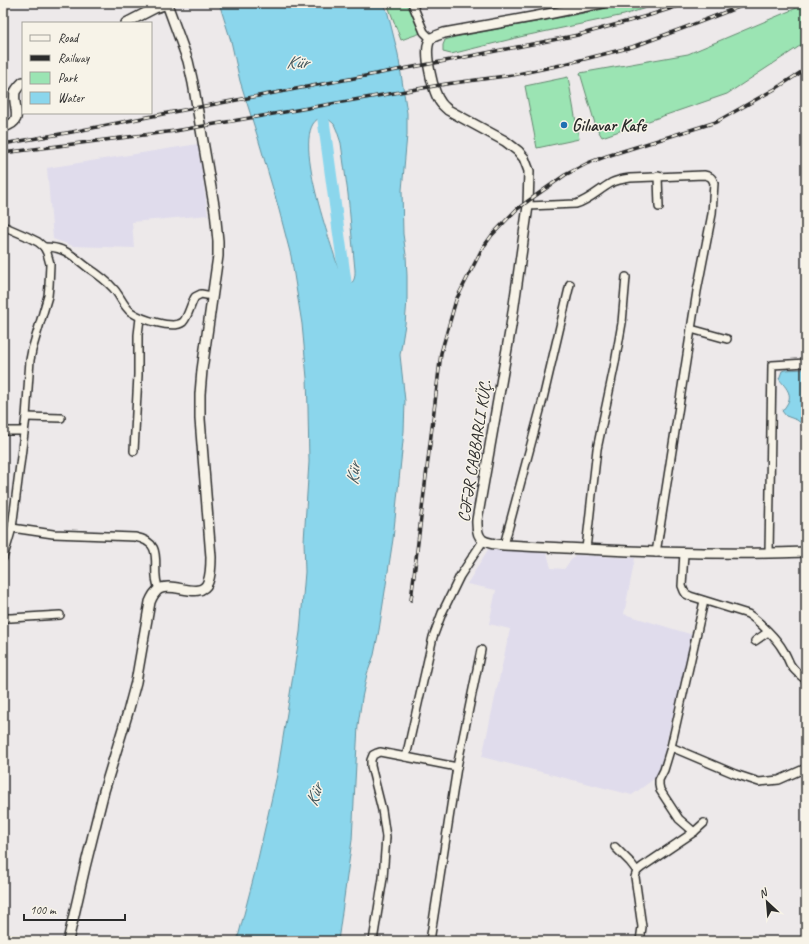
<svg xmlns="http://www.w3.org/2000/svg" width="809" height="944" font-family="Caveat,sans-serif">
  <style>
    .built { fill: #e0dcec }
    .green { fill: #9be4b3; stroke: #63886f }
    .water { fill: #8bd6ec; stroke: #65929f; fill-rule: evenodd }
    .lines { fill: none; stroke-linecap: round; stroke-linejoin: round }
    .river { stroke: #8bd6ec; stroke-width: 12 }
    .street-casing { stroke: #2b2b2b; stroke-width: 10 }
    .secondary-casing { stroke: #2b2b2b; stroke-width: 12 }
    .street { stroke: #f7f3e8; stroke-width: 7 }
    .secondary { stroke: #f7f3e8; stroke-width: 9 }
    .rail-casing { stroke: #2b2b2b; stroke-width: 3.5 }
    .rail { stroke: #f7f3e8; stroke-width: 2; stroke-dasharray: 6; stroke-linecap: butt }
    .poi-dot { fill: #1f6fb2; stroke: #f7f3e8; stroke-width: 1.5 }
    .labels { text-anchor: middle; stroke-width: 3; stroke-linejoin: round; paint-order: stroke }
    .poi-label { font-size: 17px; font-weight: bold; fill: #2b2b2b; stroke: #f7f3e8; text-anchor: start }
    .street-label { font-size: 17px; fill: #2b2b2b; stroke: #f7f3e8 }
    .water-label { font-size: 18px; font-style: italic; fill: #43565b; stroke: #f7f3e8 }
  </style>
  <rect width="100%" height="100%" fill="#ede9ea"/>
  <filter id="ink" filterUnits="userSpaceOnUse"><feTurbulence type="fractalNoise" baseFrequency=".025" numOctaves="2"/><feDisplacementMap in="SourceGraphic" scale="8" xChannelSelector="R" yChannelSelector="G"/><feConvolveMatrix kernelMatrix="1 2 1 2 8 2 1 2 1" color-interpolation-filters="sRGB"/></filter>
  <g filter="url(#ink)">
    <g class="built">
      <polygon points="198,144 208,215 132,222 134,248 73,246 53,239 47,168"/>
      <polygon points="489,548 547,553 551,568 564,569 575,555 635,558 624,614 693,635 658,776 632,795 482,757 510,629 489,624 496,590 467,584"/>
    </g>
    <g class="green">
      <polygon points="387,3 410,3 421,33 401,40"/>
      <polygon points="625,3 661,3 624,15 524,36 451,54 443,52 443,45 445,40 455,37 595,11"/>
      <polygon points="806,4 806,42 727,94 602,137 596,127 580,73 688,54"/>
      <polygon points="568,77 579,139 537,148 525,86"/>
    </g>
    <g class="water">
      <path d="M 219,3 L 384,3 L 388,14 L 398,54 L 407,113 L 407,135 L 402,190 L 403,234 L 406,255 L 407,276 L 407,300 L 405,324 L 400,355 L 405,401 L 404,431 L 393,539 L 379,630 L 374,655 L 367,674 L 362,698 L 358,725 L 352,840 L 338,941 L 237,941 L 255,872 L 277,775 L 300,632 L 305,572 L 304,541 L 309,462 L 308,408 L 307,378 L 302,324 L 291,256 L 278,206 L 258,138 L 240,81 L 231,41 ZM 326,117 L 334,124 L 337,131 L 341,143 L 348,194 L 355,270 C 355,277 355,282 348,285 C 343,283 342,278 340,273 C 333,249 288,130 320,118 C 320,117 325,117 326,117 Z"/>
      <path d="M 806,369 L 806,438 L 803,425 L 797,420 L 786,416 L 782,411 C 794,397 790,392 779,379 L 782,371 L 785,370 Z"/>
    </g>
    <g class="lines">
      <polyline class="river" points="321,102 348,300"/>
      <defs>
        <g id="street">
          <polyline points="412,3 424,32 431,39"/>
          <polyline points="658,176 659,207"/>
          <path d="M 528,206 L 576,204 C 589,200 599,190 611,183 C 617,180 623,179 630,178 L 704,175 C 710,176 712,177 714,183 L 712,214 L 697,291 L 656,553"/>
          <polyline points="3,226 26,236 38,242 44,247 47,253 50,264 49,286 48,296 32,350 30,360 26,417 12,528 8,542 3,558"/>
          <path d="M 44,247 C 50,247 56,247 62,250 C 71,253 79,261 87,267 C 96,273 106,280 113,288 C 120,295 123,306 131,312 C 141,319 173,330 183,322 C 188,317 191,303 195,297 L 201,294 L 212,296"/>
          <polyline points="691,329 727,339"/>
          <polyline points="26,417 61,418"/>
          <polyline points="7,431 24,431"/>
          <polyline points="134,451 138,375 138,335 140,318"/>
          <path d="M 12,528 L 53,534 L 135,537 C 168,543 149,569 159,589"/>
          <polyline points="504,545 542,403 570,284"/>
          <polyline points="586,549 597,449 615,363 622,323 626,277"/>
          <path d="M 684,553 L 682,586 L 684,591 L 686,594 L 690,596 L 748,614 C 759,621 777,639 783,650 C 786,654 788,660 790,664 C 794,671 800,675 806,680"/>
          <polyline points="769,553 772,365 806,363"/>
          <polyline points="3,618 11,618 60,615"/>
          <polyline points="755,641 768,632"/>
          <polyline points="671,747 735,774 759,782 779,780 806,768"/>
          <polyline points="457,767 406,757 433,637 442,613 460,576 483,541"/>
          <polyline points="694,832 704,823"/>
          <polyline points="615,847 630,862 637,871"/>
          <polyline points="373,941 383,878 386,837 382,810 371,766 371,760 373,755 377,753 380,752 406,757"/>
          <polyline points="430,941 457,767 481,650"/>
          <polyline points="640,941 642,927 635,877 637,871 642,867 694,832 679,819 660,790 659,785 659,780 664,770 671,747 704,601"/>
        </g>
        <g id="secondary">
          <path d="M 602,3 L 543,15 L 444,33 C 439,35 433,36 430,40 C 423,51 433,93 441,103 C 443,106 446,108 448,110 L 505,141 L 518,151 L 524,158 L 529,171 L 528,206 L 511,326 L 477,520 C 476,542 484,543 504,545 C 605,550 705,556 806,552"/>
          <path d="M 3,127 C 26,122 12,107 15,92 C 17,88 20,85 23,82"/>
          <path d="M 68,941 L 85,867 L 104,791 L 128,712 L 136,682 L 150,602 C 152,597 155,592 159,589 C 173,581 201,601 208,582 C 211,574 211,565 211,557 L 200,419 L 200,394 L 202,370 L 218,256 L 218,241 L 215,211 L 193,83 L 188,61 L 167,4 L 155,8 L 126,23"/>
        </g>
      </defs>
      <use href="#street" class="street-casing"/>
      <use href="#secondary" class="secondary-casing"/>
      <use href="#street" class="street"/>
      <use href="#secondary" class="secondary"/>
      <defs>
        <g id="rail">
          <polyline points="3,144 72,132 173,112 440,62 578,35 647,16 688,3"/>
          <polyline points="3,153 175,131 446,84 513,75 561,65 632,47 692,25 749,3"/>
          <polyline points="411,600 441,353 456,300 482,249 492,235 516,210 528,201 565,175 588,163 607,156 716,122 775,89 806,69"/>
        </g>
      </defs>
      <use href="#rail" class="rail-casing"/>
      <use href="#rail" class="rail"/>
    </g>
  </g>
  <circle class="poi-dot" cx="564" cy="125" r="4"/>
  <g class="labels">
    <g class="poi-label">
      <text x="572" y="131">Gilıavar Kafe</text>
    </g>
    <g class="street-label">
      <text transform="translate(474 451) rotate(-81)" y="6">CƏFƏR CABBARLI KÜÇ.</text>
    </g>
    <g class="water-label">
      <text x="297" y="68">Kür</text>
      <text transform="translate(353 474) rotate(-84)" y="6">Kür</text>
      <text transform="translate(314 795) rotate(-73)" y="6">Kür</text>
    </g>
  </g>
  <rect width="809" height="944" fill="none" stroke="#f7f3e8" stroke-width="16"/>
  <rect x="8" y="8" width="793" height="928" fill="none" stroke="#2b2b2b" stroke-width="1.5" filter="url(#ink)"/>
  <rect x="22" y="22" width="130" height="92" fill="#f7f3e8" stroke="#a5a39c"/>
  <rect x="30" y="35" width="20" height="6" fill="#f7f3e8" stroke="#a5a39c"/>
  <text x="58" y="42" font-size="12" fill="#2b2b2b">Road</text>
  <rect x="30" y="55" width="20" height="6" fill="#2b2b2b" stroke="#a5a39c"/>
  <text x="58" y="62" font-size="12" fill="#2b2b2b">Railway</text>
  <rect x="30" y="72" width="20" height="12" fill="#9be4b3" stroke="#a5a39c"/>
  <text x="58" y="82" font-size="12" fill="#2b2b2b">Park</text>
  <rect x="30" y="92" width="20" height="12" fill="#8bd6ec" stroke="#a5a39c"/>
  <text x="58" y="102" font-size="12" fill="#2b2b2b">Water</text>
  <g transform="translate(767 902) rotate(334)" stroke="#f7f3e8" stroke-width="3" paint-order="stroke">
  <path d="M0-3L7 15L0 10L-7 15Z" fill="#2b2b2b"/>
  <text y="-6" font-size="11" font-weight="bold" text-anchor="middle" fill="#2b2b2b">N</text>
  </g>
  <path d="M24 914v6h101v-6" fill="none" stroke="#2b2b2b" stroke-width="2"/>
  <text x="30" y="914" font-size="12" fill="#2b2b2b" stroke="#f7f3e8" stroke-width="3" paint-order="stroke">100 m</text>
</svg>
